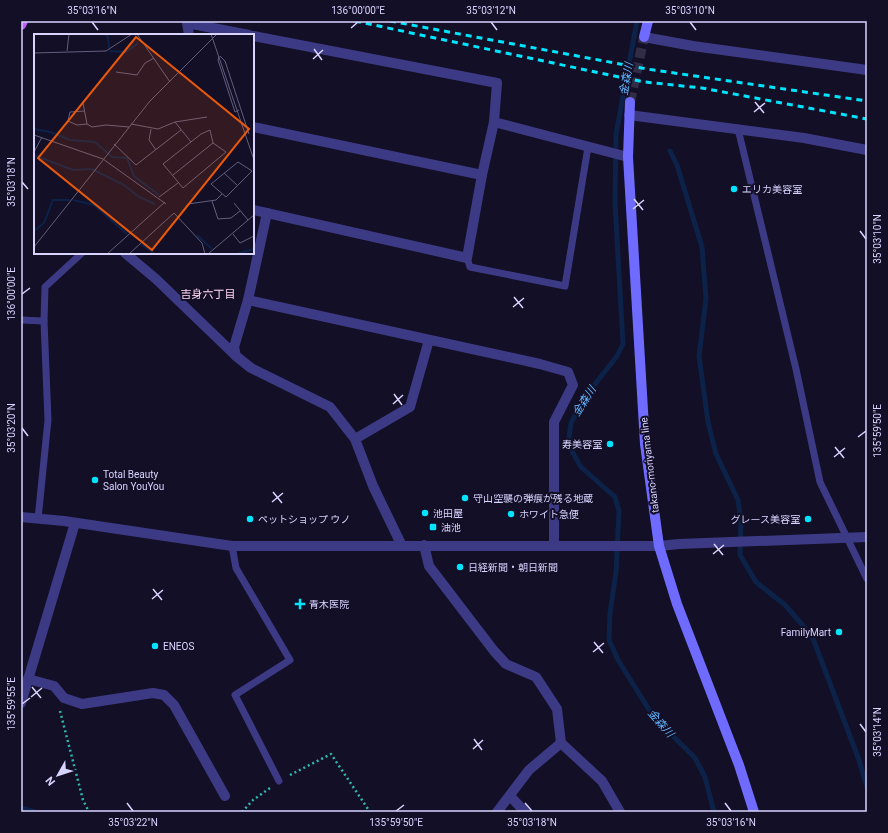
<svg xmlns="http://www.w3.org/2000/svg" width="888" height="833" font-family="Roboto,'Noto Sans JP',sans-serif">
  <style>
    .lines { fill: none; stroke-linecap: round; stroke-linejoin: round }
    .stream { stroke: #0c2248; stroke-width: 5 }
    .secondary-tunnel { stroke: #312d47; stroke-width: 10; stroke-dasharray: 10 5; stroke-linecap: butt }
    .path { stroke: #2fb8b0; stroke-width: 2.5; stroke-dasharray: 2 3; stroke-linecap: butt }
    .service { stroke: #3d3a85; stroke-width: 7 }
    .minor { stroke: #3d3a85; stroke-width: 10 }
    .tertiary { stroke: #3d3a85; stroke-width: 10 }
    .secondary { stroke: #6f6bff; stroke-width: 10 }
    .primary { stroke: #c25bff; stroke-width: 10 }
    .rail { stroke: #00e5ff; stroke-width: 3; stroke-dasharray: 6 5; stroke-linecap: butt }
    .ticks { fill: none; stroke: #d9d4ff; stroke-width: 1.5 }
    .poi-dot { fill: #00e5ff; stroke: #130f26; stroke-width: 1.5 }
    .labels { text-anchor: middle; stroke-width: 4; stroke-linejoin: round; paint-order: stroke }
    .poi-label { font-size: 10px; fill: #d9d4ff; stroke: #130f26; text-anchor: start }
    .street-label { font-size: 10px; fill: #d9d4ff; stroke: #130f26 }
    .water-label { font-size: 11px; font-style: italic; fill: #62b6ff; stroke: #130f26 }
    .neighbourhood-label { font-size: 11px; fill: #ffd6f0; stroke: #130f26 }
    .inset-river { fill: none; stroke: #0c2248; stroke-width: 2 }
    .inset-road { fill: none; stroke: #625e7d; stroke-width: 1 }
    .view { fill: #e8590c; fill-opacity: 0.15; stroke: #e8590c; stroke-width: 2 }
    .inset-edge { fill: none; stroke: #d9d4ff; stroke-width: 2 }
    .neatline { fill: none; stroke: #d9d4ff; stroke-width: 1.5 }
    .ticks-label { font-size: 10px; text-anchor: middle; fill: #d9d4ff }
  </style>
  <rect width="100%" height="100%" fill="#130f26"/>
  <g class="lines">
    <g class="stream">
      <polyline points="637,21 616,134 615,203 623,344 617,356 585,397 571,423 569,438 573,453 581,467 615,497 619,511 616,572 610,613 609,640 618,660 653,716 695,758 705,777 714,812"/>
      <polyline points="670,151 677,165 702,247 706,299 699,356 708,422 716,454 738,500 741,521 740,555 756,582 785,605 812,636 859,760 867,787"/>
      <polyline points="21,808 35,812"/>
    </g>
    <polyline class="secondary-tunnel" points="630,102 644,37"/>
    <g class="path">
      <polyline points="60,711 83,800 89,812"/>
      <polyline points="290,775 331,754 370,812"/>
      <polyline points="242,812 253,800 270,788"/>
    </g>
    <g class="service">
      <polyline points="738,129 796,369 820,482 867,579"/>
      <polyline points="467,258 470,267 565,286 588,147"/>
      <polyline points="21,320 44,321"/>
      <polyline points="38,519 48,420 44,321 45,287 82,253"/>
      <polyline points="232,546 236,568 290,660 235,695 279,781"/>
    </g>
    <g class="minor">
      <polyline points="189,35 187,23 249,35"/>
      <polyline points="253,36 497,83 494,122 482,175 467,258 253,210"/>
      <polyline points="644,37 693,46 867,70"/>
      <polyline points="629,115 804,138 867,150"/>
      <polyline points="494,122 628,157"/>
      <polyline points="253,127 482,175"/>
      <polyline points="267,213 248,300 234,347 236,356 251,368 330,407 355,439 373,486 402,546"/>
      <polyline points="125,253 156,279 236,356"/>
      <polyline points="248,300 540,364 568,372 573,385 554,422 554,546"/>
      <polyline points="355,439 410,407 429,340"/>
      <polyline points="424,545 429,566 494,651 506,664 536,677 557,709 561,743 529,770 497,812"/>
      <polyline points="28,679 54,686 64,698 82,704 153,693 164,695 174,705 225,796"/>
      <polyline points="561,743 602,781 620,812"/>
      <polyline points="510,796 525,812"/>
    </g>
    <g class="tertiary">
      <polyline points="21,517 64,521 232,546 659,546 679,544 867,537"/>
      <polyline points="21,703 75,523"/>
    </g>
    <g class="secondary">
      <polyline points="644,37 648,21"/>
      <polyline points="630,102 628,157 645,444 659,546 677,604 739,765 754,812"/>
    </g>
    <polyline class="primary" points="21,25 23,21"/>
    <g class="rail">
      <polyline points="355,21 619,77 645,82 702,88 867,119"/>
      <polyline points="390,21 647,69 867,101"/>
    </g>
  </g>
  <path class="ticks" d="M 92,22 L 98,30M 491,22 L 497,30M 690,22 L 696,30M 351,28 L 358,22M 314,49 L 322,60M 313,59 L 323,50M 755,102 L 764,113M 754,112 L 765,103M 22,182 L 28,189M 634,199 L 643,210M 633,209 L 644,200M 860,231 L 866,239M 22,294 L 30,288M 514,297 L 523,308M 513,307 L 524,298M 394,394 L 402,405M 393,404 L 403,395M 22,428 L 28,436M 858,437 L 866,431M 835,447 L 844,458M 834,457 L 845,448M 273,492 L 282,503M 272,502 L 283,493M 714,544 L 723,555M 713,554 L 724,545M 153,589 L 162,600M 152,599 L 163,590M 594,642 L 603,653M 593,652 L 604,643M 32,687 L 41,698M 31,697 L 42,688M 22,704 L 30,698M 860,724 L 866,732M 474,739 L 482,750M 473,749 L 483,740M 127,803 L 133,811M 525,803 L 532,811M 725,803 L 731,811M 396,811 L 404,805"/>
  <g class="poi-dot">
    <circle cx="734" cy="189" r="4"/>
    <circle cx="610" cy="444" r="4"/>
    <circle cx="95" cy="480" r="4"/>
    <circle cx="465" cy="498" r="4"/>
    <circle cx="425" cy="513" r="4"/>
    <circle cx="511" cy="514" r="4"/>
    <circle cx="250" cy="519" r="4"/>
    <circle cx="808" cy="519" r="4"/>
    <rect x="429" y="523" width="8" height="8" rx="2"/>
    <circle cx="460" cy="567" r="4"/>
    <path d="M298 598h4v4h4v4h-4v4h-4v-4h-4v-4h4z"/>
    <circle cx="839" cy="632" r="4"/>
    <circle cx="155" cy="646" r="4"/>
  </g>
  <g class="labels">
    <g class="poi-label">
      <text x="742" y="193">エリカ美容室</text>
      <text x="602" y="448" text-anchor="end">寿美容室</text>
      <text x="103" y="478">Total Beauty<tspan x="103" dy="12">Salon YouYou</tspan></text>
      <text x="473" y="502">守山空襲の弾痕が残る地蔵</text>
      <text x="433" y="517">池田屋</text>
      <text x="519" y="518">ホワイト急便</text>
      <text x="258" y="523">ペットショップ ウノ</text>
      <text x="800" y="523" text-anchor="end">グレース美容室</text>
      <text x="441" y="531">油池</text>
      <text x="468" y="571">日経新聞・朝日新聞</text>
      <text x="309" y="608">青木医院</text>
      <text x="831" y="636" text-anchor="end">FamilyMart</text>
      <text x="163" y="650">ENEOS</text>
    </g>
    <g class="street-label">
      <text transform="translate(649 465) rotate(-97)" y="4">takano-moriyama line</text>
    </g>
    <g class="water-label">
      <text transform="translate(626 79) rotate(-80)" y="4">金森川</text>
      <text transform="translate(584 401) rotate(-57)" y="4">金森川</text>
      <text transform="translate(661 723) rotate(49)" y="4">金森川</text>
    </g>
    <g class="neighbourhood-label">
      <text x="208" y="298">吉身六丁目</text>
    </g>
  </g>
  <g transform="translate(34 34)">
    <rect width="220" height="220" fill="#130f26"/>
    <path class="inset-river" d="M 71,0 L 74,3 L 75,14M 76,17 L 92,18 L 104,9M 0,95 L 16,98 L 36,106 L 61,108 L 78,123 L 93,124 L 100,142 L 125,161M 0,121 L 39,136 L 58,135 L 90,151 L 105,163 L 121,170M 39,166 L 60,171 L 93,200M 0,197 L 10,189 L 19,166 L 36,166M 163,201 L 178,215M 107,210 L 121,220M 202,220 L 220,215"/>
    <path class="inset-road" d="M 103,0 L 136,48M 177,0 L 220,126M 33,17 L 35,0M 0,19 L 72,17 L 98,0M 185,22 L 184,26 L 201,78 L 205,76M 186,22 L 191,27 L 215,100M 82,38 L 103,41 L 111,29 L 120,24M 49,69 L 53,90 L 58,93 L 72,91 L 95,93M 51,77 L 36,78 L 34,87 L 43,91 L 53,90M 141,88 L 173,83M 97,90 L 124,95 L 141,88 L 157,108M 117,95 L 115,106 L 122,116M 176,96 L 179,109 L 192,118 L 149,154 L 129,130 L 167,100 ZM 0,101 L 69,125 L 132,170M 80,110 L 102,131 L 147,96M 0,118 L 8,103M 204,128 L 218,137 L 192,163 L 177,150 ZM 190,139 L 204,152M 139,141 L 179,109M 125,163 L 144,149M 178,167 L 184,185 L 197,184 L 206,177M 200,169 L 214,186M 140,179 L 168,209 L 171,220M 144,184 L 154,170 L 182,166 L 188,160M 199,200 L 206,209 L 220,202M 0,213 L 116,67 L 183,0M 73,220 L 131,168M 95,220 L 140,179M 174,220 L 220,181"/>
    <path class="view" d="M 102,3 L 215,95 L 118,216 L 4,124 Z"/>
    <rect width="220" height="220" class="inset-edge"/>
  </g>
  <rect width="888" height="833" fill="none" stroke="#130f26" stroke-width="44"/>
  <g transform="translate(58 775) rotate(231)" stroke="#130f26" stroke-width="3" paint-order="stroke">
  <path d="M0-3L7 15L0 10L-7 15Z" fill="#d9d4ff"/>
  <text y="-6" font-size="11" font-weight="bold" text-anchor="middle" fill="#d9d4ff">N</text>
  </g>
  <rect x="22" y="22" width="844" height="789" class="neatline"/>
  <g class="ticks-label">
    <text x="92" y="14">35°03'16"N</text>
    <text x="358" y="14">136°00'00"E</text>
    <text x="491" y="14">35°03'12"N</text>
    <text x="690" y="14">35°03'10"N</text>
    <text transform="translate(11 182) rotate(-90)" y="4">35°03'18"N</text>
    <text transform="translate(877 239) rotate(-90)" y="4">35°03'10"N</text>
    <text transform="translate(11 294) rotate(-90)" y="4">136°00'00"E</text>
    <text transform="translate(11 428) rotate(-90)" y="4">35°03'20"N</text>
    <text transform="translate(877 431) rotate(-90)" y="4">135°59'50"E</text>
    <text transform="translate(11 704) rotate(-90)" y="4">135°59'55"E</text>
    <text transform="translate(877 732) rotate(-90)" y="4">35°03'14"N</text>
    <text x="133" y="826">35°03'22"N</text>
    <text x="396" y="826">135°59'50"E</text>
    <text x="532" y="826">35°03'18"N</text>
    <text x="731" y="826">35°03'16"N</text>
  </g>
</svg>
